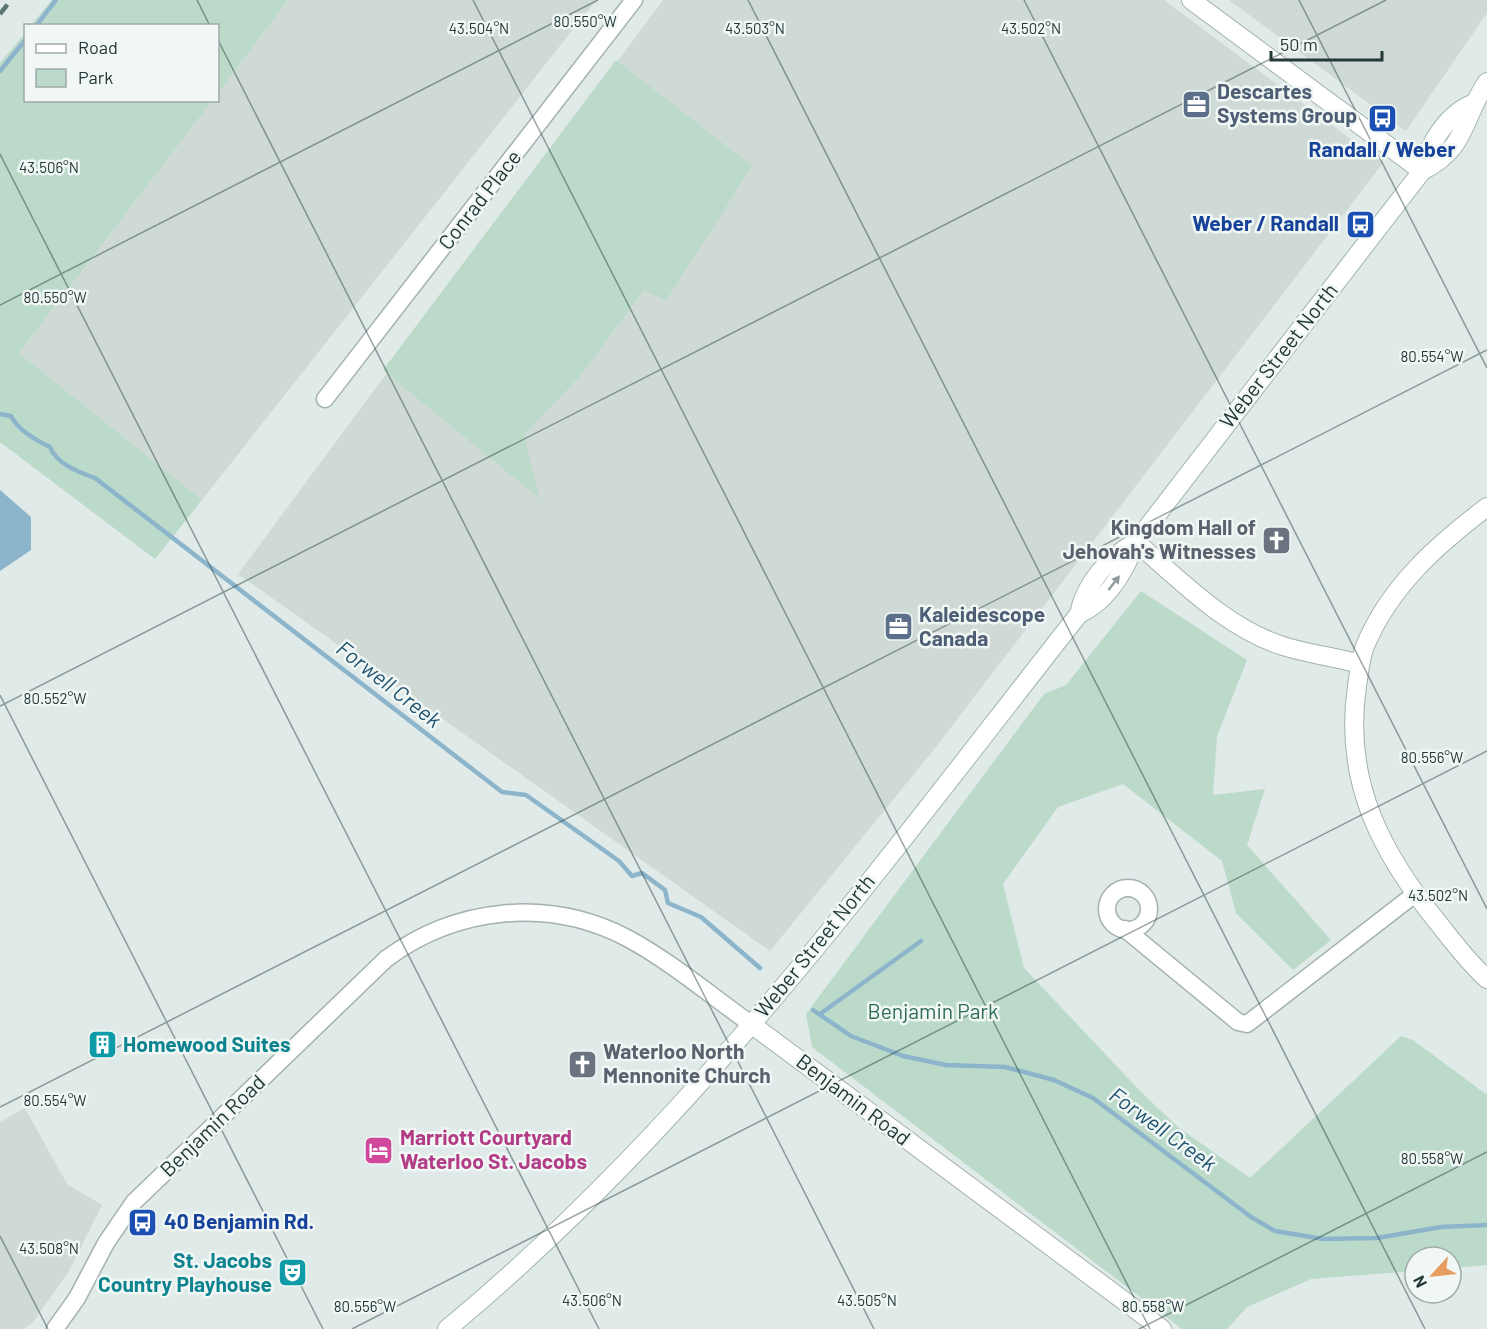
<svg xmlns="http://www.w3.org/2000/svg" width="1487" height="1329" font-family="Barlow,sans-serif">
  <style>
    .built { fill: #cfdad7 }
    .green { fill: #bbdac9 }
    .water { fill: #8cb5cc }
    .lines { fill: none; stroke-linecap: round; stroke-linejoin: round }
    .stream { stroke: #8cb5cc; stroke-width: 4.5 }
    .minor-casing { stroke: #a3b1b0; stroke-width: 19 }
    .tertiary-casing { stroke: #a3b1b0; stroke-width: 20 }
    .secondary-casing { stroke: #a0b5b2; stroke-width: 20 }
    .minor { stroke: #fff; stroke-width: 16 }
    .tertiary { stroke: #fff; stroke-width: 18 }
    .secondary { stroke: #fff; stroke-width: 18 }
    .rail { stroke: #5d7573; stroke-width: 4.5; stroke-dasharray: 12 6; stroke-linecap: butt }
    .oneway { fill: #909c9c }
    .ticks { fill: none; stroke: #223938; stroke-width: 1.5; stroke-opacity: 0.45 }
    .labels { text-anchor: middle; stroke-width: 5; stroke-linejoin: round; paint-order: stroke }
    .service-label { font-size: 21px; font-weight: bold; fill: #4e5e75; stroke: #f1f7f5; text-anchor: start }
    .transit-label { font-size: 21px; font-weight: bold; fill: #164399; stroke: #f1f7f5 }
    .street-label { font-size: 21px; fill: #223938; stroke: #f1f7f5 }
    .worship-label { font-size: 21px; font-weight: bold; fill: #5b616d; stroke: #f1f7f5; text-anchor: end }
    .park-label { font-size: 21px; fill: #2f6d54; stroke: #f1f7f5 }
    .culture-label { font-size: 21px; font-weight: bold; fill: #0d838f; stroke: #f1f7f5; text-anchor: start }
    .hotel-label { font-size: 21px; font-weight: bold; fill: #b23c85; stroke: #f1f7f5; text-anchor: start }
    .water-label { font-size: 22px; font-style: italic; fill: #215471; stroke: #f1f7f5 }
    .ticks-label { font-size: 15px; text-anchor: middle; fill: #223938; stroke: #f1f7f5; stroke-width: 5; stroke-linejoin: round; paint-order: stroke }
  </style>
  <rect width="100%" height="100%" fill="#e0eae8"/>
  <g class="built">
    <polygon points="288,0 596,0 202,500 19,353 212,101 218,100 218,93"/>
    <polygon points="663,0 1164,0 1383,163 936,747 770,951 238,574"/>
    <polygon points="1229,0 1487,0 1487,13 1406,131"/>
    <polygon points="25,1108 67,1184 102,1205 69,1271 33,1322 24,1329 0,1329 0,1122"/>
  </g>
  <g class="green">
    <polygon points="52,0 288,0 218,93 218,26 31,25"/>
    <polygon points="25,33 26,100 212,101 19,353 202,500 155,559 0,442 0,63"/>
    <polygon points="616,60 752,166 666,301 644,290 580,376 524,435 540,499 383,370"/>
    <polygon points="1141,591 1247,660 1217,736 1213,795 1265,789 1247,845 1331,940 1293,970 1236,913 1222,861 1123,784 1058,807 1003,884 1024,968 1142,1093 1178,1127 1250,1178 1401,1036 1413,1040 1487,1095 1487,1265 1451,1268 1451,1257 1415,1257 1415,1271 1311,1279 1247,1307 1227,1329 1182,1329 812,1047 806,1014 1044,694 1066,685"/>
  </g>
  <polygon class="water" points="0,490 31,517 31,550 0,571"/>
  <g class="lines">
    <g class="stream">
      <polyline points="36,26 56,0"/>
      <polyline points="0,71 26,39"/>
      <path d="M 0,414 L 11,416 C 19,431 35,440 50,447 C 57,464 78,472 95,478 L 502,792 L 526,795 L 619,861 L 632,876 L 642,873 L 665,890 L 668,903 L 701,917 L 760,968"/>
      <polyline points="813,1010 851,1036 903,1056 946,1065 1005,1067 1054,1080 1093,1098 1251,1217 1275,1231 1323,1239 1377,1238 1441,1227 1487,1225"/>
      <polyline points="820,1014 921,941"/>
    </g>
    <defs>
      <g id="minor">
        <polyline points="325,399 634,0"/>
        <circle cx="1128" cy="909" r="21"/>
        <polyline points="1125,929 1238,1022 1247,1024 1415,894"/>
        <path d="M 55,1329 L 77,1298 L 106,1243 L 134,1202 L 386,959 C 456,907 548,897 627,938 C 670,961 710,995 751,1024"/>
      </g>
      <g id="tertiary">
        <polyline points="1191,0 1422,171"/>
        <path d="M 1487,507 C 1437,545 1390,586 1365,646 C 1360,659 1359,673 1357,686 C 1343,781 1381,853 1439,924 C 1454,943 1469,963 1487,979"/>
        <path d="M 1136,542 C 1180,580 1226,628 1283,646 C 1308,654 1335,657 1360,664"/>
        <polyline points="751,1024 1162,1329"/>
      </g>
      <g id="secondary">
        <path d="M 1422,171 C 1468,148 1462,118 1487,82"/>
        <path d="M 1079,614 C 1108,601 1125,571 1136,542 L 1422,171 C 1429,144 1446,115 1472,104"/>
        <path d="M 447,1329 C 693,1126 883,863 1079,614 C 1085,583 1109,557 1136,542"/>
      </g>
    </defs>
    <use href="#minor" class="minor-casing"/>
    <use href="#tertiary" class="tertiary-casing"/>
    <use href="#secondary" class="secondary-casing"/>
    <use href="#minor" class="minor"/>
    <use href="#tertiary" class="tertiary"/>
    <use href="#secondary" class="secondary"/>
    <polyline class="rail" points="0,14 11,0"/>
  </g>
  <defs><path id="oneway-solid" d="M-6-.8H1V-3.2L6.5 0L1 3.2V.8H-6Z" transform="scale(1.5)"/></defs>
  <use class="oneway" href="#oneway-solid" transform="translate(1114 583) rotate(-52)"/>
  <path class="ticks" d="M 197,0 L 210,26M 473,0 L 1150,1329M 748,0 L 1425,1329M 1024,0 L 1487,909M 1299,0 L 1487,368M 218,40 L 874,1329M 0,154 L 599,1329M 0,305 L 598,0M 0,695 L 323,1329M 0,706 L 1386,0M 0,1107 L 1487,350M 0,1236 L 48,1329M 352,1329 L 1487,751M 1139,1329 L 1487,1152"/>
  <defs>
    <symbol id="office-square" viewBox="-11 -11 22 22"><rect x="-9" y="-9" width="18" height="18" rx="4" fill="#5c6f8a" stroke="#f1f7f5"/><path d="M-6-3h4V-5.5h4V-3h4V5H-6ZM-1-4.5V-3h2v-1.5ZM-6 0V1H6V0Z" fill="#fff"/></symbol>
    <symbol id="bus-square" viewBox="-11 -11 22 22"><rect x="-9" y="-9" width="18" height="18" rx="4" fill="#1a4fb4" stroke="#f1f7f5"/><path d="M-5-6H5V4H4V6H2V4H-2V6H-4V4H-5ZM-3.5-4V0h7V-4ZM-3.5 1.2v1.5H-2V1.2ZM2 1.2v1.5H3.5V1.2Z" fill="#fff"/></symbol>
    <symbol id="church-square" viewBox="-11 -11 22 22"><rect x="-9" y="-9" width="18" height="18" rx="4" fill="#6b7280" stroke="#f1f7f5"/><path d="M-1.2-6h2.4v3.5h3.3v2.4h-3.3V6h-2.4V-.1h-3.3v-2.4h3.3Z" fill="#fff"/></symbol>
    <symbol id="building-square" viewBox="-11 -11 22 22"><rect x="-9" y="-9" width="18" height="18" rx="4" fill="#0f9aa8" stroke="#f1f7f5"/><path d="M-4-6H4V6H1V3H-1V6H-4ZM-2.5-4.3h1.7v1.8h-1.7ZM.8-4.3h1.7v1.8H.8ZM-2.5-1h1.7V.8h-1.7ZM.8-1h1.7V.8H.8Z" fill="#fff"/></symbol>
    <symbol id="hotel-square" viewBox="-11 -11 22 22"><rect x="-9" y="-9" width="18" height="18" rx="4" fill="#d1479c" stroke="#f1f7f5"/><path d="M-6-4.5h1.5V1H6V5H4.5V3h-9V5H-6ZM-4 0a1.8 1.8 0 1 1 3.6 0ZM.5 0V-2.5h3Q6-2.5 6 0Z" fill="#fff"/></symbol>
    <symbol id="theatre-square" viewBox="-11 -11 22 22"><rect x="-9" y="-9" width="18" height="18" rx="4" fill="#0f9aa8" stroke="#f1f7f5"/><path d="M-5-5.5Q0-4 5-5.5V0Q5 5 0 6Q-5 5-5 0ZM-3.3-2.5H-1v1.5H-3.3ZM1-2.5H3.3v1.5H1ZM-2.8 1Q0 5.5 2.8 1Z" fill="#fff"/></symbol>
  </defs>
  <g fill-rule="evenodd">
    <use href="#office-square" x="1180" y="88" width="33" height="33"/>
    <use href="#bus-square" x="1366" y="102" width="33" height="33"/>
    <use href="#bus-square" x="1344" y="208" width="33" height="33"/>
    <use href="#church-square" x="1260" y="524" width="33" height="33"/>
    <use href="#office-square" x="882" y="610" width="33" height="33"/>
    <use href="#building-square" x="86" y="1028" width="33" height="33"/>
    <use href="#church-square" x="566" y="1048" width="33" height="33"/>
    <use href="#hotel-square" x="362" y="1134" width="33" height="33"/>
    <use href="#bus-square" x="126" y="1206" width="33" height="33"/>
    <use href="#theatre-square" x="276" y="1256" width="33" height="33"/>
  </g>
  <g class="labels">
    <g class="service-label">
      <text x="1217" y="99">Descartes<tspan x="1217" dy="24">Systems Group</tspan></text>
      <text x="919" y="622">Kaleidescope<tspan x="919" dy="24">Canada</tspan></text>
    </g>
    <g class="transit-label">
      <text x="1382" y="157">Randall / Weber</text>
      <text x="1339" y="231" text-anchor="end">Weber / Randall</text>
      <text x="164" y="1229" text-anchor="start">40 Benjamin Rd.</text>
    </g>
    <g class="street-label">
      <text transform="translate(480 200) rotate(-52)" y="7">Conrad Place</text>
      <text transform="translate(1279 356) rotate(-52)" y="7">Weber Street North</text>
      <text transform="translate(815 946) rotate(-51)" y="7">Weber Street North</text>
      <text transform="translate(853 1100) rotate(37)" y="7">Benjamin Road</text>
      <text transform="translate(213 1126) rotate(-44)" y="7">Benjamin Road</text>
    </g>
    <g class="worship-label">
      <text x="1256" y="535">Kingdom Hall of<tspan x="1256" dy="24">Jehovah's Witnesses</tspan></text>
      <text x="603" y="1059" text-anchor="start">Waterloo North<tspan x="603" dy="24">Mennonite Church</tspan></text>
    </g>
    <g class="park-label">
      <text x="933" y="1019">Benjamin Park</text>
    </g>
    <g class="culture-label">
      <text x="123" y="1052">Homewood Suites</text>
      <text x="272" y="1268" text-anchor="end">St. Jacobs<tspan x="272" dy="24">Country Playhouse</tspan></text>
    </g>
    <g class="hotel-label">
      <text x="400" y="1145">Marriott Courtyard<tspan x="400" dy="24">Waterloo St. Jacobs</tspan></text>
    </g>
    <g class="water-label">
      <text transform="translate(389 684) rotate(38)" y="8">Forwell Creek</text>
      <text transform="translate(1163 1129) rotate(36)" y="8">Forwell Creek</text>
    </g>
  </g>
  <g class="ticks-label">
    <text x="585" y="27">80.550°W</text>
    <text x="479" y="34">43.504°N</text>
    <text x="755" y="34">43.503°N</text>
    <text x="1031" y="34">43.502°N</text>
    <text x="49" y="173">43.506°N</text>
    <text x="55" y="303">80.550°W</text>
    <text x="1432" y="362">80.554°W</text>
    <text x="55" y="704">80.552°W</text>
    <text x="1432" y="763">80.556°W</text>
    <text x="1438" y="901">43.502°N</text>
    <text x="55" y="1106">80.554°W</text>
    <text x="1432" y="1164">80.558°W</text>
    <text x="49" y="1254">43.508°N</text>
    <text x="592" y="1306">43.506°N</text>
    <text x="867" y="1306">43.505°N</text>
    <text x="365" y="1312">80.556°W</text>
    <text x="1153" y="1312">80.558°W</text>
  </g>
  <rect x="24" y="24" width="195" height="78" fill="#f1f7f5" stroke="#9eaba9" stroke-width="1.5"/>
  <rect x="36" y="44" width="30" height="9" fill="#ffffff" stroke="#9eaba9" stroke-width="1.5"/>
  <text x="78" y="54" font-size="18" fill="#223938">Road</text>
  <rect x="36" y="69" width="30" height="18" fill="#bbdac9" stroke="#9eaba9" stroke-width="1.5"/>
  <text x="78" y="84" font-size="18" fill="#223938">Park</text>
  <g transform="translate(1433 1275) rotate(243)"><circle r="28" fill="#f1f7f5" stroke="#9eaba9" stroke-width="1.5"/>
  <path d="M0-4.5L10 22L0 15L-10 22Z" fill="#e89d60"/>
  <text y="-9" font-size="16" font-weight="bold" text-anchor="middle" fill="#223938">N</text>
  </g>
  <path d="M1271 51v9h111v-9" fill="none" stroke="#223938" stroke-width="3"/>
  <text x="1280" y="51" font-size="18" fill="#223938" stroke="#f1f7f5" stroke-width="4.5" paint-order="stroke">50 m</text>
</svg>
